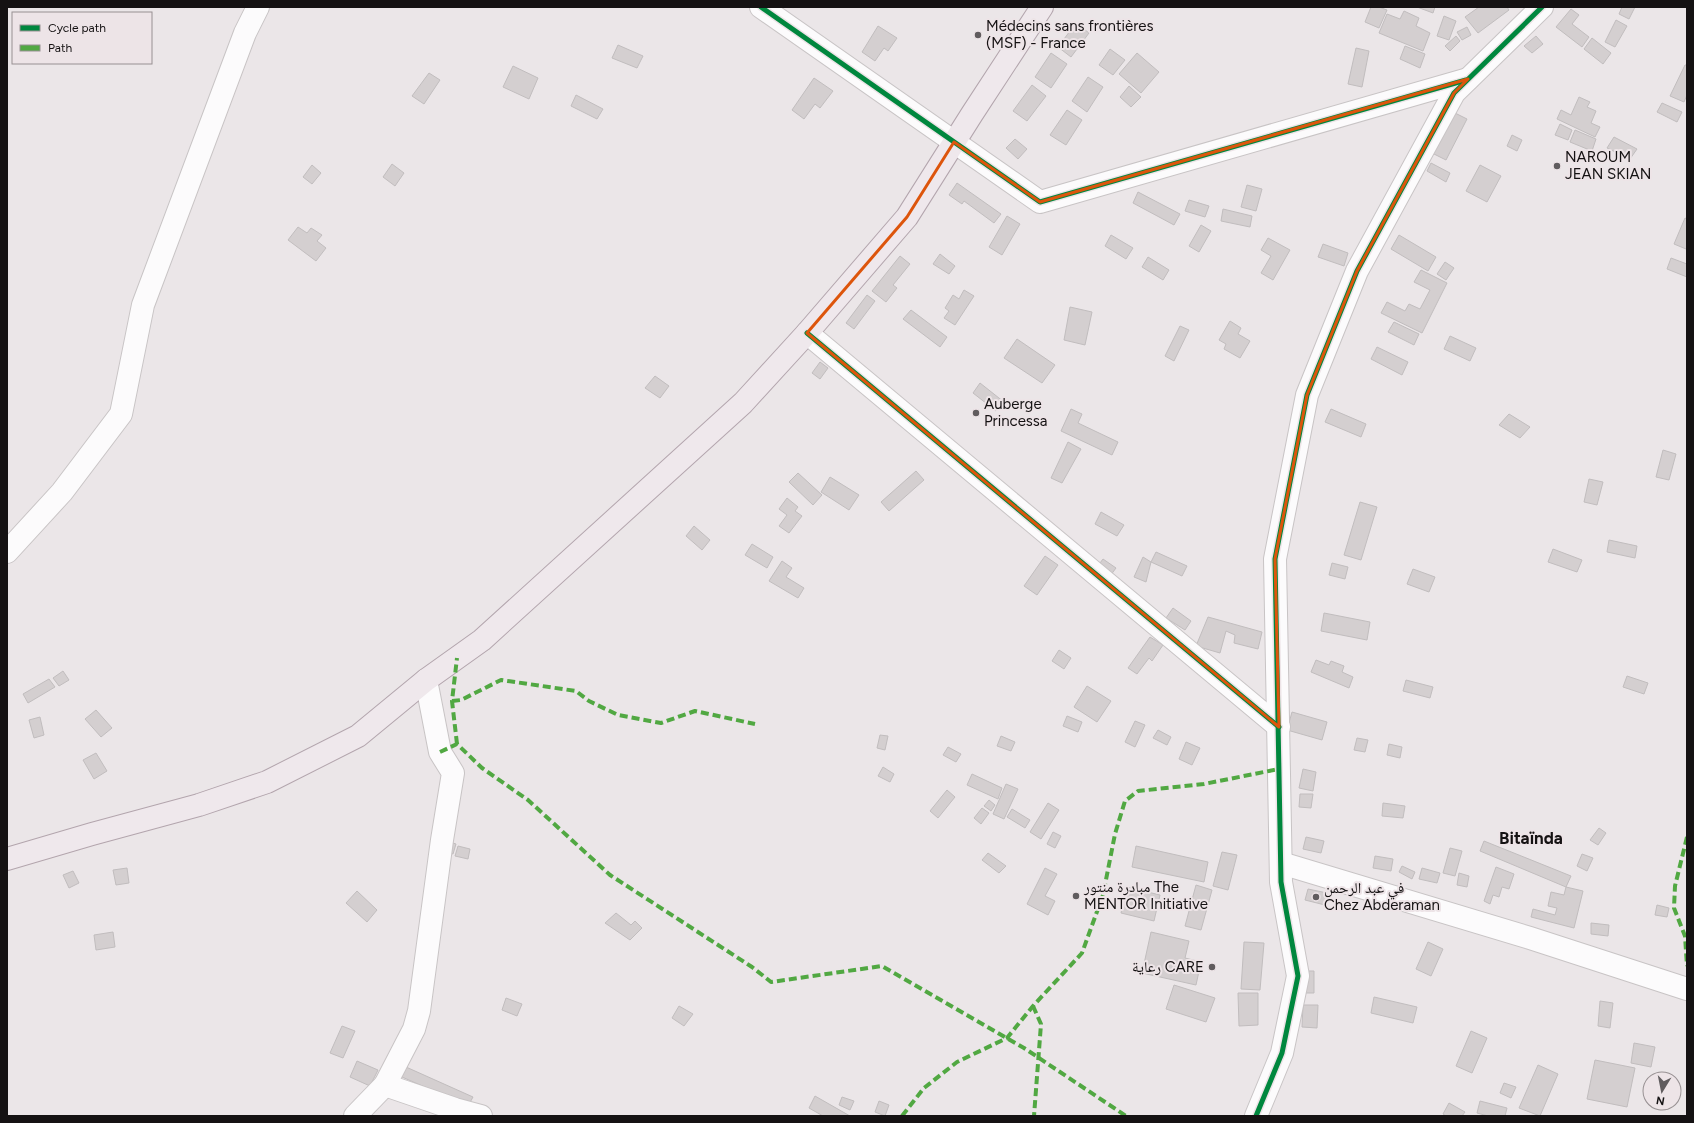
<svg xmlns="http://www.w3.org/2000/svg" width="1694" height="1123" font-family="Figtree,'Noto Naskh Arabic',sans-serif">
  <style>
    .building { fill: #d4cfd0; stroke: #c1bdbe }
    .lines { fill: none; stroke-linecap: round; stroke-linejoin: round }
    .minor-casing { stroke: #c8c4c5; stroke-width: 24 }
    .major-casing { stroke: #b3a5ad; stroke-width: 24 }
    .minor { stroke: #fcfbfc; stroke-width: 22 }
    .major { stroke: #efe8ec; stroke-width: 22 }
    .quiet { stroke: #51a842; stroke-width: 4; stroke-dasharray: 8 4; stroke-linecap: butt }
    .cycleway-casing { stroke: #ede4e7; stroke-width: 8 }
    .cycleway { stroke: #00873e; stroke-width: 5 }
    .marked { fill: none; stroke: #dd550c; stroke-width: 3; stroke-linejoin: round }
    .poi-dot { fill: #605c5e; stroke: #ede4e7; stroke-width: 1.5 }
    .labels { text-anchor: middle; stroke-width: 4; stroke-linejoin: round; paint-order: stroke }
    .poi-label { font-size: 15px; fill: #151213; stroke: #ede4e7; text-anchor: start }
    .quarter-label { font-size: 17px; font-weight: bold; fill: #151213; stroke: #ede4e7 }
  </style>
  <rect width="100%" height="100%" fill="#ebe6e8"/>
  <g class="building">
    <polygon points="1371,7 1379,7 1387,10 1379,28 1365,22"/>
    <polygon points="1417,7 1435,7 1433,13"/>
    <polygon points="1479,7 1507,7 1509,10 1478,33 1465,17"/>
    <polygon points="1622,7 1635,7 1629,19 1619,14"/>
    <polygon points="1571,9 1579,15 1572,24 1589,37 1582,47 1556,27"/>
    <polygon points="1404,11 1419,18 1416,26 1430,33 1423,51 1379,33 1387,14 1400,19"/>
    <polygon points="1444,16 1456,21 1449,40 1437,36"/>
    <polygon points="1616,20 1627,26 1615,47 1605,42"/>
    <polygon points="1076,23 1089,33 1071,57 1058,47"/>
    <polygon points="878,26 897,38 888,51 884,48 875,61 862,52"/>
    <polygon points="1467,27 1471,35 1462,40 1457,32"/>
    <polygon points="1456,36 1460,41 1450,51 1445,46"/>
    <polygon points="1536,36 1543,44 1532,53 1524,46"/>
    <polygon points="1592,38 1611,53 1603,64 1584,49"/>
    <polygon points="618,45 643,56 637,68 612,58"/>
    <polygon points="1405,46 1425,54 1420,68 1400,59"/>
    <polygon points="1356,48 1369,51 1362,87 1348,84"/>
    <polygon points="1110,49 1125,60 1113,75 1099,65"/>
    <polygon points="1051,53 1067,64 1051,88 1035,77"/>
    <polygon points="1137,53 1159,72 1141,93 1119,74"/>
    <polygon points="1685,65 1687,65 1687,95 1684,102 1670,96"/>
    <polygon points="513,66 538,78 529,99 503,87"/>
    <polygon points="429,73 440,80 424,104 412,96"/>
    <polygon points="1088,77 1103,87 1087,112 1072,101"/>
    <polygon points="814,78 833,91 820,108 815,104 804,119 792,110"/>
    <polygon points="1032,85 1046,96 1027,121 1013,111"/>
    <polygon points="1129,86 1141,97 1131,107 1120,97"/>
    <polygon points="576,95 603,109 597,119 571,106"/>
    <polygon points="1579,97 1590,102 1587,107 1596,111 1591,123 1600,127 1595,137 1557,119 1561,110 1571,115"/>
    <polygon points="1662,103 1682,112 1677,122 1657,112"/>
    <polygon points="1067,110 1082,120 1066,145 1050,135"/>
    <polygon points="1453,112 1467,119 1446,160 1432,153"/>
    <polygon points="1560,124 1572,130 1568,140 1555,135"/>
    <polygon points="1575,130 1596,139 1592,151 1570,142"/>
    <polygon points="1512,135 1522,140 1517,151 1507,146"/>
    <polygon points="1614,137 1637,149 1630,159 1607,148"/>
    <polygon points="1015,139 1027,149 1018,159 1006,148"/>
    <polygon points="1431,163 1450,173 1446,182 1427,171"/>
    <polygon points="392,164 404,173 395,186 383,177"/>
    <polygon points="312,165 321,173 312,184 303,177"/>
    <polygon points="1480,165 1501,176 1487,202 1466,191"/>
    <polygon points="957,183 1001,214 994,223 964,201 962,204 949,195"/>
    <polygon points="1247,185 1262,189 1256,211 1241,207"/>
    <polygon points="1138,192 1180,214 1174,225 1133,203"/>
    <polygon points="1189,200 1209,206 1205,217 1185,211"/>
    <polygon points="1223,209 1252,216 1250,227 1221,221"/>
    <polygon points="1007,216 1020,224 1002,255 989,247"/>
    <polygon points="1685,218 1687,219 1687,246 1686,249 1674,244"/>
    <polygon points="1201,225 1211,231 1199,252 1189,246"/>
    <polygon points="298,227 307,233 311,228 322,235 317,241 326,248 316,261 288,240"/>
    <polygon points="1111,235 1133,248 1126,259 1105,246"/>
    <polygon points="1399,235 1436,257 1428,271 1391,249"/>
    <polygon points="1268,238 1290,250 1273,280 1261,273 1271,256 1261,250"/>
    <polygon points="1323,244 1348,253 1344,266 1318,257"/>
    <polygon points="940,254 955,266 949,274 933,264"/>
    <polygon points="900,256 910,264 893,285 897,288 886,302 872,291"/>
    <polygon points="1148,257 1169,270 1163,280 1142,267"/>
    <polygon points="1671,258 1687,264 1687,277 1667,269"/>
    <polygon points="1445,262 1454,268 1446,280 1437,274"/>
    <polygon points="1421,270 1447,283 1422,333 1381,313 1387,302 1405,311 1409,304 1420,309 1430,290 1414,282"/>
    <polygon points="964,290 974,296 955,325 944,318 949,311 945,308 953,295 959,299"/>
    <polygon points="867,295 875,301 854,329 846,323"/>
    <polygon points="1070,307 1092,312 1085,345 1064,340"/>
    <polygon points="911,310 947,337 940,347 903,319"/>
    <polygon points="1230,321 1241,328 1238,334 1250,341 1240,358 1224,349 1226,344 1219,340"/>
    <polygon points="1394,322 1419,334 1414,345 1388,332"/>
    <polygon points="1180,326 1189,330 1174,361 1165,356"/>
    <polygon points="1450,336 1476,348 1470,361 1444,349"/>
    <polygon points="1017,339 1055,365 1042,383 1004,358"/>
    <polygon points="1377,347 1408,362 1402,375 1371,359"/>
    <polygon points="820,362 828,368 820,379 812,373"/>
    <polygon points="655,376 669,386 660,398 645,388"/>
    <polygon points="980,383 1004,402 996,411 973,393"/>
    <polygon points="1071,409 1082,414 1078,423 1118,442 1112,455 1061,431"/>
    <polygon points="1331,409 1366,424 1361,437 1325,422"/>
    <polygon points="1509,414 1530,427 1520,438 1499,425"/>
    <polygon points="1068,442 1081,449 1062,483 1051,478"/>
    <polygon points="1663,450 1676,454 1669,480 1656,477"/>
    <polygon points="916,471 924,480 889,511 881,502"/>
    <polygon points="798,473 822,495 813,505 789,482"/>
    <polygon points="830,477 859,495 849,510 821,492"/>
    <polygon points="1589,479 1603,482 1597,505 1584,502"/>
    <polygon points="787,498 798,507 795,511 802,516 789,533 779,526 787,515 779,509"/>
    <polygon points="1360,502 1377,507 1361,560 1344,555"/>
    <polygon points="1101,512 1124,525 1117,536 1095,524"/>
    <polygon points="694,526 710,540 702,550 686,536"/>
    <polygon points="1609,540 1637,546 1635,558 1607,552"/>
    <polygon points="752,544 773,557 767,568 745,555"/>
    <polygon points="1553,549 1582,560 1577,572 1548,562"/>
    <polygon points="1156,552 1187,566 1182,576 1151,562"/>
    <polygon points="1045,556 1058,565 1037,595 1024,586"/>
    <polygon points="1143,557 1151,562 1146,582 1134,577"/>
    <polygon points="1103,559 1116,568 1110,576 1097,567"/>
    <polygon points="782,561 792,568 786,577 804,588 798,598 769,581"/>
    <polygon points="1332,563 1348,567 1345,579 1329,575"/>
    <polygon points="1413,569 1435,577 1429,592 1407,584"/>
    <polygon points="1173,608 1191,621 1185,630 1166,618"/>
    <polygon points="1324,613 1370,622 1367,640 1321,631"/>
    <polygon points="1208,617 1262,632 1258,649 1234,643 1235,635 1226,631 1220,653 1196,646"/>
    <polygon points="1150,637 1163,645 1152,661 1149,658 1137,674 1128,668"/>
    <polygon points="1059,650 1071,658 1064,669 1052,661"/>
    <polygon points="1316,660 1329,665 1331,661 1344,666 1342,672 1353,677 1349,688 1311,672"/>
    <polygon points="63,671 69,680 59,686 53,678"/>
    <polygon points="1627,676 1648,683 1644,694 1623,687"/>
    <polygon points="49,679 55,687 28,703 23,694"/>
    <polygon points="1406,680 1433,687 1430,698 1403,691"/>
    <polygon points="1087,686 1111,701 1097,722 1074,707"/>
    <polygon points="96,710 112,728 101,737 85,719"/>
    <polygon points="1292,712 1327,722 1322,740 1287,730"/>
    <polygon points="1067,716 1082,722 1078,732 1063,726"/>
    <polygon points="40,717 44,735 34,738 29,720"/>
    <polygon points="1135,721 1145,725 1135,747 1125,742"/>
    <polygon points="1158,730 1171,737 1167,745 1153,738"/>
    <polygon points="880,735 888,736 885,750 877,748"/>
    <polygon points="1001,736 1015,742 1011,751 997,746"/>
    <polygon points="1357,738 1368,740 1365,752 1354,750"/>
    <polygon points="1186,742 1200,748 1192,765 1179,759"/>
    <polygon points="1389,744 1402,747 1400,758 1387,755"/>
    <polygon points="948,747 961,754 956,762 943,755"/>
    <polygon points="96,753 107,771 94,779 83,760"/>
    <polygon points="883,767 894,774 890,782 878,776"/>
    <polygon points="1303,769 1316,772 1313,791 1299,788"/>
    <polygon points="972,774 1002,788 998,799 967,785"/>
    <polygon points="1006,784 1018,789 1004,819 993,814"/>
    <polygon points="947,790 955,797 938,818 930,811"/>
    <polygon points="1300,794 1313,794 1311,808 1299,807"/>
    <polygon points="989,800 995,805 991,811 984,806"/>
    <polygon points="1048,803 1059,810 1041,839 1030,832"/>
    <polygon points="1383,803 1405,806 1403,818 1382,816"/>
    <polygon points="982,808 989,813 981,824 974,818"/>
    <polygon points="1012,809 1030,820 1025,828 1007,817"/>
    <polygon points="1599,828 1606,833 1598,845 1590,840"/>
    <polygon points="1053,832 1061,836 1055,848 1047,844"/>
    <polygon points="1306,837 1324,841 1321,853 1303,849"/>
    <polygon points="444,840 456,844 453,854 441,851"/>
    <polygon points="1484,841 1571,876 1566,887 1480,851"/>
    <polygon points="458,846 470,849 468,859 455,856"/>
    <polygon points="1136,846 1208,862 1204,882 1132,867"/>
    <polygon points="1450,848 1462,851 1455,876 1443,873"/>
    <polygon points="1222,852 1237,855 1228,890 1213,886"/>
    <polygon points="988,853 1006,866 999,873 982,860"/>
    <polygon points="1582,854 1593,858 1587,871 1577,866"/>
    <polygon points="1375,856 1393,859 1391,871 1373,868"/>
    <polygon points="1402,866 1415,872 1412,879 1399,872"/>
    <polygon points="1496,867 1514,874 1509,889 1502,887 1499,897 1493,895 1490,904 1484,901"/>
    <polygon points="127,868 129,883 116,885 113,870"/>
    <polygon points="1045,868 1057,874 1045,896 1055,901 1048,915 1027,904"/>
    <polygon points="1422,868 1440,873 1437,883 1419,879"/>
    <polygon points="73,871 79,883 69,888 63,875"/>
    <polygon points="1459,873 1469,876 1467,887 1457,885"/>
    <polygon points="1196,885 1212,890 1201,930 1185,926"/>
    <polygon points="1127,887 1160,895 1154,921 1121,913"/>
    <polygon points="1566,887 1583,891 1574,928 1531,917 1533,909 1555,915 1557,908 1548,906 1551,892 1564,895"/>
    <polygon points="1308,889 1327,893 1325,905 1305,900"/>
    <polygon points="357,891 377,910 367,922 346,903"/>
    <polygon points="1657,905 1669,908 1667,917 1655,915"/>
    <polygon points="616,913 631,925 635,921 642,928 630,940 605,923"/>
    <polygon points="1591,923 1609,925 1608,936 1591,934"/>
    <polygon points="113,932 115,947 96,950 94,935"/>
    <polygon points="1151,932 1189,941 1185,958 1201,962 1196,985 1142,973"/>
    <polygon points="1244,942 1264,943 1260,990 1241,989"/>
    <polygon points="1428,942 1443,949 1431,976 1416,969"/>
    <polygon points="1306,971 1314,971 1314,993 1305,993"/>
    <polygon points="1174,985 1215,998 1206,1022 1166,1009"/>
    <polygon points="1238,993 1258,993 1258,1025 1239,1026"/>
    <polygon points="1374,997 1417,1007 1413,1023 1371,1013"/>
    <polygon points="506,998 522,1004 517,1016 502,1010"/>
    <polygon points="1600,1001 1613,1003 1610,1028 1598,1026"/>
    <polygon points="1303,1005 1318,1005 1317,1028 1302,1027"/>
    <polygon points="679,1006 693,1014 684,1026 672,1018"/>
    <polygon points="342,1026 355,1031 343,1058 330,1053"/>
    <polygon points="1471,1031 1487,1038 1472,1073 1456,1066"/>
    <polygon points="1634,1043 1655,1047 1651,1067 1631,1063"/>
    <polygon points="1595,1060 1635,1068 1627,1107 1587,1099"/>
    <polygon points="357,1061 378,1070 370,1086 350,1077"/>
    <polygon points="1538,1065 1558,1074 1540,1116 1519,1108"/>
    <polygon points="406,1067 473,1097 468,1106 402,1077"/>
    <polygon points="1504,1083 1516,1087 1511,1098 1500,1093"/>
    <polygon points="815,1096 850,1116 823,1116 809,1108"/>
    <polygon points="842,1097 854,1101 850,1110 839,1105"/>
    <polygon points="879,1101 889,1105 885,1116 875,1112"/>
    <polygon points="1480,1101 1507,1108 1505,1116 1488,1116 1477,1113"/>
    <polygon points="1449,1103 1465,1112 1462,1116 1446,1116 1443,1114"/>
  </g>
  <g class="lines">
    <defs>
      <g id="minor">
        <polyline points="761,7 1040,202 1468,79"/>
        <polyline points="807,333 1279,727"/>
        <polyline points="7,552 62,492 121,414 143,305 245,33 258,7"/>
        <polyline points="1281,863 1530,938 1687,989"/>
        <polyline points="385,1085 455,1109 481,1116"/>
        <polyline points="355,1116 385,1085 414,1029 419,1011 442,840 453,773 440,752 426,680"/>
        <polyline points="1256,1116 1282,1053 1298,976 1281,882 1275,559 1307,395 1357,271 1454,93 1542,7"/>
      </g>
      <polyline id="major" points="7,859 92,834 199,805 267,782 358,736 426,680 482,640 743,403 807,333 907,217 972,114 1042,7"/>
    </defs>
    <use href="#minor" class="minor-casing"/>
    <use href="#major" class="major-casing"/>
    <use href="#minor" class="minor"/>
    <use href="#major" class="major"/>
    <g class="quiet">
      <polyline points="452,701 461,700 501,680 576,691 589,701 618,715 661,723 695,711 755,724"/>
      <polyline points="457,744 452,701 457,658"/>
      <polyline points="440,752 457,744 482,768 528,800 610,875 752,967 771,982 882,966 1024,1048 1126,1116"/>
      <polyline points="1687,837 1675,886 1674,908 1685,936 1687,966"/>
      <polyline points="1033,1006 1041,1024 1034,1116"/>
      <polyline points="902,1116 924,1088 957,1062 1007,1038 1033,1006 1082,953 1103,895 1115,834 1125,801 1138,791 1204,784 1279,769"/>
    </g>
    <defs>
      <g id="cycleway">
        <polyline points="761,7 1040,202 1466,80"/>
        <polyline points="807,333 1279,727"/>
        <polyline points="1256,1116 1282,1053 1298,976 1281,882 1275,559 1307,395 1357,271 1454,93 1542,7"/>
      </g>
    </defs>
    <use href="#cycleway" class="cycleway-casing"/>
    <use href="#cycleway" class="cycleway"/>
  </g>
  <path class="marked" d="M 1468,79 L 1454,93 L 1357,271 L 1307,395 L 1275,559 L 1279,727 L 807,333 L 907,217 L 954,142 L 1040,202 Z"/>
  <g class="poi-dot">
    <circle cx="978" cy="35" r="4"/>
    <circle cx="1557" cy="166" r="4"/>
    <circle cx="976" cy="413" r="4"/>
    <circle cx="1076" cy="896" r="4"/>
    <circle cx="1316" cy="897" r="4"/>
    <circle cx="1212" cy="967" r="4"/>
  </g>
  <g class="labels">
    <g class="poi-label">
      <text x="986" y="31">Médecins sans frontières<tspan x="986" dy="17">(MSF) - France</tspan></text>
      <text x="1565" y="162">NAROUM<tspan x="1565" dy="17">JEAN SKIAN</tspan></text>
      <text x="984" y="409">Auberge<tspan x="984" dy="17">Princessa</tspan></text>
      <text x="1084" y="892">مبادرة منتور The<tspan x="1084" dy="17">MENTOR Initiative</tspan></text>
      <text x="1324" y="893">في عبد الرحمن<tspan x="1324" dy="17">Chez Abderaman</tspan></text>
      <text x="1204" y="972" text-anchor="end">رعاية CARE</text>
    </g>
    <g class="quarter-label">
      <text x="1531" y="844">Bitaïnda</text>
    </g>
  </g>
  <rect width="1694" height="1123" fill="none" stroke="#151213" stroke-width="16"/>
  <rect x="12" y="12" width="140" height="52" fill="#ede4e7" stroke="#979092"/>
  <rect x="20" y="25" width="20" height="6" fill="#00873e" stroke="#979092"/>
  <text x="48" y="32" font-size="12" fill="#151213">Cycle path</text>
  <rect x="20" y="45" width="20" height="6" fill="#51a842" stroke="#979092"/>
  <text x="48" y="52" font-size="12" fill="#151213">Path</text>
  <g transform="translate(1662 1091) rotate(190)"><circle r="19" fill="#ede4e7" stroke="#979092"/>
  <path d="M0-3L7 15L0 10L-7 15Z" fill="#605c5e"/>
  <text y="-6" font-size="11" font-weight="bold" text-anchor="middle" fill="#151213">N</text>
  </g>
</svg>
